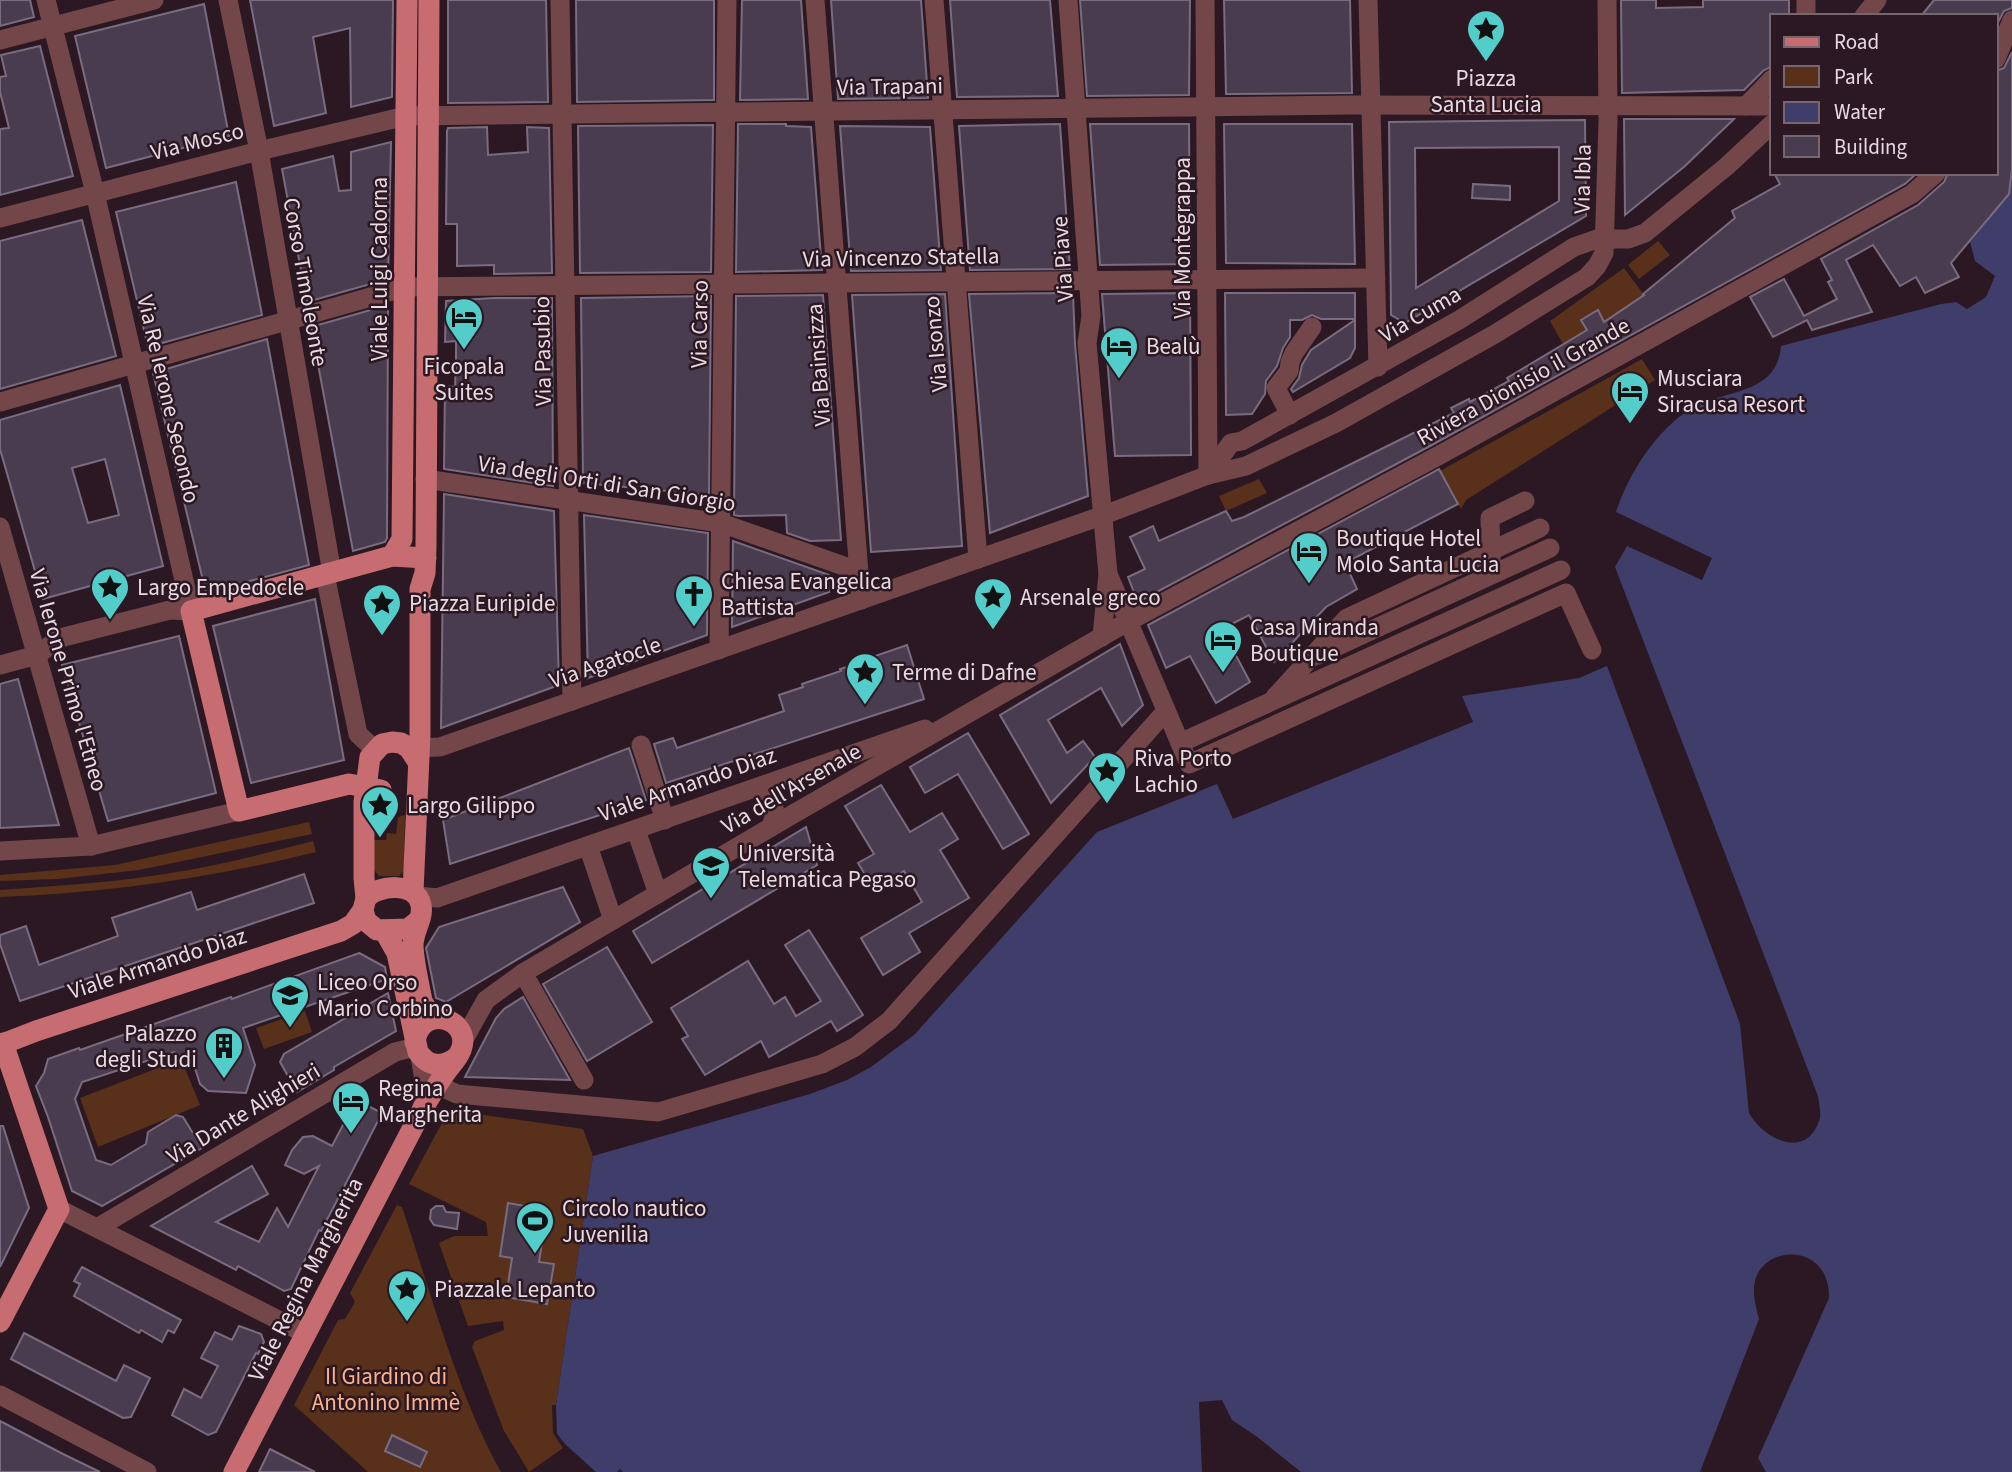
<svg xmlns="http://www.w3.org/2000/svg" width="2012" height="1472" font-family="'Source Sans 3',sans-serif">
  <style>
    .green { fill: #593019 }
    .water { fill: #3f3d69 }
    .building { fill: #493c4f; stroke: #7a6c80; stroke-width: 2; fill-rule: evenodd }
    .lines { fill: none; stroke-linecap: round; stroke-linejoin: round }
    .minor { stroke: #734749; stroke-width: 19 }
    .major { stroke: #c76d72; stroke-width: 21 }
    .labels { text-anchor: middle; stroke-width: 5; stroke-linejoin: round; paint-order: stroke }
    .poi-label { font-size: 23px; fill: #e7dae0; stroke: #2b1822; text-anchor: start }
    .street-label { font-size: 23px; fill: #e7dae0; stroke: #2b1822 }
    .park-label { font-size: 23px; fill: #feb28a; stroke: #2b1822 }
  </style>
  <rect width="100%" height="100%" fill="#2b1822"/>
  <g class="green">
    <polygon points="1658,241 1670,255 1639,279 1628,265"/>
    <polygon points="1624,268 1644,295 1604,322 1598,310 1581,319 1587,331 1563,344 1550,321"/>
    <polygon points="1642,359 1655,380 1466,500 1461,509 1440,471"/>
    <polygon points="1259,479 1267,493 1226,511 1219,496"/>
    <polygon points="405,815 404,871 399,876 379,876 374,870 374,840 386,840 387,833 396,834 398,817"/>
    <polygon points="309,822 312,834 139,870 58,879 0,881 0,875 115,865"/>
    <path d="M 313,841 L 316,852 C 212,878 107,893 0,897 L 0,890 C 73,885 147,880 219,864 C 251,857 282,849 313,841 Z"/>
    <polygon points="305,1011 312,1032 264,1049 256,1028"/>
    <polygon points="181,1059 200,1105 98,1147 80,1098"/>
    <polygon points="449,1110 583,1129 593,1156 556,1405 552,1405 553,1433 563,1448 529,1472 504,1431 472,1347 475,1341 504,1330 503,1321 468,1326 439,1243 454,1236 488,1236 486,1222 409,1184"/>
    <path d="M 397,1205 L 402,1207 C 431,1293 457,1393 501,1472 L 368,1472 L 294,1405 L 338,1320 L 345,1319 L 355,1302 L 350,1293 Z"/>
  </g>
  <path class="water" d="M 2012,169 L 2012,1472 L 1766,1472 L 1758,1458 L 1829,1298 C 1830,1242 1764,1244 1755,1281 C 1752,1294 1756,1307 1759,1319 L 1700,1472 L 1301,1472 L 1256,1436 L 1232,1420 L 1222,1400 L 1199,1402 L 1202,1472 L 623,1472 L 620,1469 L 617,1472 L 596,1472 L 566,1445 L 557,1434 L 556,1405 L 593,1156 L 810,1094 L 847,1080 L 871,1067 L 914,1035 L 1097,832 L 1217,784 L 1233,819 L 1473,722 L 1462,696 L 1579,678 L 1607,666 L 1740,1024 L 1749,1113 C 1764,1140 1808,1161 1820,1118 C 1821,1112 1819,1103 1818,1096 L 1615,567 L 1627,546 L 1702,580 L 1712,558 L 1616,512 C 1629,473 1655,432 1690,409 C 1722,389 1777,397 1781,346 L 1941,304 L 1956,302 L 1967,309 L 1986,297 L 1995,276 L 1975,261 L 1970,242 L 2009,194 Z"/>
  <g class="building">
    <polygon points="0,0 30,0 34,17 0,26"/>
    <polygon points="250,0 393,0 392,97 351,107 350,28 313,37 326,113 274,126"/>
    <polygon points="448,0 546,0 548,102 448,103"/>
    <polygon points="576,0 714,0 714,100 577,102"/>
    <polygon points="742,0 801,0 808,99 740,100"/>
    <polygon points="831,0 921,0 928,98 838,99"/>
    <polygon points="950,0 1050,0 1058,96 957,97"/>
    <polygon points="1080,0 1190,0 1189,95 1087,96"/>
    <polygon points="1224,0 1350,0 1352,93 1226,94"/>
    <polygon points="1621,0 1656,0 1656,8 1703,7 1703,0 1789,0 1789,16 1772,16 1772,66 1763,71 1744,90 1622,93"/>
    <polygon points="1934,0 2012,0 2012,8 2004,11 1996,26 1996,16 1921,16"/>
    <polygon points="204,4 229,136 106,168 75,36"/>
    <polygon points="40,46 73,176 0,195 0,129 9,128 0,92 0,77 6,76 1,55"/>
    <polygon points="2012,52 2012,169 2009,194 1951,263 1959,277 1925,293 1916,277 1900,286 1873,245 1846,260 1872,312 1812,330 1807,320 1773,337 1750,297 1784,279 1804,316 1837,299 1828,282 1832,280 1821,259 1918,205 1944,182 1948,173 1996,173 1996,71 2004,68"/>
    <polygon points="1624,119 1734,119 1685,166 1625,215"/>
    <path d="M 1585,120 L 1586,216 L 1405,323 L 1391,315 L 1389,122 ZM 1559,147 L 1559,201 L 1416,288 L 1415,148 Z"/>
    <polygon points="738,124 786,124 786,126 811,127 822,270 736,272"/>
    <polygon points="1060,124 1070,269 970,270 959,126"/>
    <polygon points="1090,124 1189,124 1190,264 1100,265"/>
    <polygon points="1224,124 1352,124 1355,264 1226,263"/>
    <polygon points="713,125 711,272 580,273 578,126"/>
    <polygon points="840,126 930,127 941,270 851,271"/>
    <polygon points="487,127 488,155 528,152 527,127 549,128 552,273 494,274 494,265 457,266 457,224 446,224 447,131 448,128"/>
    <polygon points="391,142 388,279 307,302 282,169 333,156 339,191 351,190 351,152"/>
    <polygon points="1774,173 1917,173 1905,184 1430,446 1138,602 1128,577 1145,569 1130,537 1153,526 1159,541 1226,511 1232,521 1244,517 1454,413 1451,408 1469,399 1470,402 1509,381 1507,378 1587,330 1581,320 1598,310 1604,322 1644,295 1643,294 1735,218 1732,211 1780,184"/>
    <polygon points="236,182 262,315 148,347 116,212"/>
    <polygon points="1473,184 1510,186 1510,200 1472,198"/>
    <polygon points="82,220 116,356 0,389 0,241"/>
    <polygon points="1073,293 1075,344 1088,496 990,533 969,294"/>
    <polygon points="1190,293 1191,455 1115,456 1102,294"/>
    <polygon points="1225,293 1355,293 1355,319 1321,319 1312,315 1302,320 1290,320 1290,337 1283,348 1277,366 1266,381 1265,394 1252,414 1226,415"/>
    <polygon points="945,294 962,546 871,552 852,295"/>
    <polygon points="823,295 841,540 810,541 787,533 786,515 739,516 734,515 736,296"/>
    <polygon points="711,296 709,495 583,483 581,298"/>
    <polygon points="494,298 552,298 553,486 444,469 445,386 455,387 456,362 456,341 445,342 446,301"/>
    <polygon points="388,305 387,538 385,542 353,551 311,327"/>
    <polygon points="1355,320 1355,348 1350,358 1293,392 1291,389 1299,378 1302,365 1311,350"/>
    <polygon points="267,339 309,565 206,593 153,373"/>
    <path d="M 120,385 L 163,566 L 43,599 L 0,449 L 0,420 ZM 105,459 L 119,515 L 88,523 L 72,468 Z"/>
    <polygon points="1439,469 1458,504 1345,563 1357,589 1326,607 1274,662 1249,615 1222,629 1250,682 1216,703 1190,656 1166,668 1148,625"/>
    <polygon points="444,494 554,511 559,685 441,728"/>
    <polygon points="584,515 708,533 707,635 588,678"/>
    <polygon points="733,541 829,575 829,592 732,627"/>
    <polygon points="315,599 344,760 251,783 213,626"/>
    <polygon points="179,636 216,793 108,821 62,665"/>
    <polygon points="1120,644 1143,705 1122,726 1101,688 1048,720 1067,753 1083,741 1095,757 1051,803 1000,715"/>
    <polygon points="907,645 924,699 666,783 654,744 673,738 677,748 784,711 779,695 803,687 802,684 841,671 840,669 876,658 875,656"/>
    <polygon points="18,679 37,748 59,825 0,828 0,684"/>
    <polygon points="968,733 1029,834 1003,849 958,774 925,793 910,767"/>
    <polygon points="629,748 646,800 450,864 443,820"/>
    <polygon points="881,785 910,832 942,813 958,839 940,850 969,898 909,933 920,952 883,975 861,938 922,902 904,871 874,889 858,863 874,854 845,806"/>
    <polygon points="806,827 817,865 652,963 633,931"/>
    <polygon points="304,874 314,903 20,1001 0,944 0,935 26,926 39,965 118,936 112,918 191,892 197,910"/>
    <polygon points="563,887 580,922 446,1002 436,998 426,948 439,927"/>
    <polygon points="809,930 863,1015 837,1031 831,1021 769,1057 761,1041 705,1075 682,1039 688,1036 671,1008 748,961 774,1004 785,997 796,1016 821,1001 785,945"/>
    <polygon points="607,947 652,1022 587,1061 543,984"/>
    <polygon points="359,953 385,967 387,979 243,1028 255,1065 246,1093 208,1091 200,1084 193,1062 174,1052 82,1082 75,1099 96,1160 111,1165 146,1144 148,1132 176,1115 183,1117 202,1148 102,1206 72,1191 48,1117 36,1086 44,1073 48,1059 79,1048 80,1050 231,997 232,999"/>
    <polygon points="388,993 396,1031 334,1067 334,1070 297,1092 280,1062 284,1054"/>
    <polygon points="523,997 570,1080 465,1077 496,1018 504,1009"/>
    <polygon points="356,1100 382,1113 341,1193 321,1231 319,1230 291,1289 284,1291 238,1266 236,1270 151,1226 252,1166 268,1194 216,1222 259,1242 277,1208 288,1227 319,1166 304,1174 285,1165 292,1150 303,1137 313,1136 332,1146"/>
    <polygon points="0,1126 3,1126 29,1208 0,1267"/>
    <polygon points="508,1203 547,1210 539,1262 554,1264 547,1304 506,1297 512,1258 500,1256"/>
    <polygon points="436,1206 443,1206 446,1212 459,1213 457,1229 434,1225 430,1219 431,1210"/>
    <polygon points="82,1267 181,1320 174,1333 168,1330 162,1342 141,1330 139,1333 74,1296 80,1284 74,1281"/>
    <polygon points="239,1326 261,1334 264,1342 258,1354 256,1353 216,1432 208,1435 172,1415 184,1389 201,1398 218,1366 201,1358 215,1332 232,1340"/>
    <polygon points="24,1333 116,1381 124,1365 150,1378 131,1417 123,1418 11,1359"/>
    <polygon points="0,1421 63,1454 100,1472 0,1472"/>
    <polygon points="392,1435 427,1452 420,1467 385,1451"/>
    <polygon points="270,1449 315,1472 259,1472"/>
  </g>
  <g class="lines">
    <g class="minor">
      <polyline points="228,0 259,151 332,573"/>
      <polyline points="560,0 572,701"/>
      <polyline points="815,0 861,600"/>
      <polyline points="934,0 978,559"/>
      <polyline points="1068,0 1091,316 1087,343 1108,574 1102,637"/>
      <polyline points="1205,0 1208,475"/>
      <polyline points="1368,0 1378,367"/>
      <polyline points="1806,0 1806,16"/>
      <polyline points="1864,16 1877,0"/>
      <polyline points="0,40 154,0"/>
      <polyline points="1996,59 2012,20"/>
      <polyline points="1746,106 1772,79"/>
      <polyline points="0,218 259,151 406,116 1352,105 1772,106"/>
      <polyline points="0,402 406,287 1376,278"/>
      <polyline points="1290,415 1276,388 1289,371 1290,362 1294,353 1312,327"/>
      <polyline points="1208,475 1231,443 1242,441 1459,320 1574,247 1597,239 1628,239 1645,233 1727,166 1772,124"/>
      <polyline points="425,479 721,523 858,571"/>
      <polyline points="0,527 91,846"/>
      <polyline points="1491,562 1490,518 1525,501"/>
      <polyline points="1108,574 1189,764 1566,593 1592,650"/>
      <polyline points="325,575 358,734 375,750"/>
      <polyline points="719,650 727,0"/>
      <polyline points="1318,655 1550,548"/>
      <polyline points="0,665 37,655 60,638 170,610 191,611 95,193 46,0"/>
      <polyline points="1275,697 1347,618 1540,528"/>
      <polyline points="1180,743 1561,570"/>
      <polyline points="641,745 665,820"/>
      <polyline points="409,748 440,747 1104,515 1208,475 1246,466 1336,423 1495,334 1587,277 1597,266 1604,253 1608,120 1607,0"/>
      <path d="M 756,789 C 774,796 779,811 770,828"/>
      <polyline points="636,830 658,894"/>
      <polyline points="588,846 613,920"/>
      <polyline points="0,851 91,846 239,811"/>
      <polyline points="418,896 437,898 925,729"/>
      <polyline points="523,973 584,1080"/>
      <polyline points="463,1041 486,1000 523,973 795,813 1129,621 1436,457 1912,194 1936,173"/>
      <polyline points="420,1056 425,1087 422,1110"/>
      <polyline points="440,1081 448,1090 457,1094 658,1112 822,1064 855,1047 889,1021 1166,711"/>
      <polyline points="59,1209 306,1334"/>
      <polyline points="97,1228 395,1052 416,1047"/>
      <polyline points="0,1395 147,1472"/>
    </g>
    <g class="major">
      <polyline points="392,556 402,539 407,0"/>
      <polyline points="418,762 409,748 401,743 392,742 382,744 370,757 364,802 364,878 366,898 363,910 366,921 377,930 408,929 418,921"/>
      <polyline points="381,790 349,784 239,811 191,611 392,556 426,558"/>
      <polyline points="413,892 420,734 420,589 425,573 426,547 429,0"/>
      <path d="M 366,898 C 379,884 417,882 421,905 C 424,919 412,932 413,947 C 414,965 419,984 422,1001 L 426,1008 L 440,1018"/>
      <path d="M 384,930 L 397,953 L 418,1052 C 428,1067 443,1068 457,1057"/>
      <polyline points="0,1045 36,1031 341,931 353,924 363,910"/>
      <polyline points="0,1322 59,1209 3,1043"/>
      <path d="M 234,1472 L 422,1110 C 430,1097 437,1084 446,1072 C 451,1065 458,1058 461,1050 C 473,1019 421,1002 415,1042"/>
    </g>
  </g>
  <defs>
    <symbol id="sight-pin" viewBox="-11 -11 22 30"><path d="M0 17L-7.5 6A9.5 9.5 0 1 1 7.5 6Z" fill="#53cdc9" stroke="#2b1822"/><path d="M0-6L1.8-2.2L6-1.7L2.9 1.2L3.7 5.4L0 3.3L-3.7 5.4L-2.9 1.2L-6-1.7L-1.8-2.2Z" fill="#111"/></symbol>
    <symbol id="hotel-pin" viewBox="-11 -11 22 30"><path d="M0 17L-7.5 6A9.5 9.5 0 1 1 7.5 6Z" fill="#53cdc9" stroke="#2b1822"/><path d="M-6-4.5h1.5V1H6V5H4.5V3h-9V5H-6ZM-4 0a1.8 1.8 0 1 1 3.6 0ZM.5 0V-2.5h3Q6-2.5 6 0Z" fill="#111"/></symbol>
    <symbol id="church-pin" viewBox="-11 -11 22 30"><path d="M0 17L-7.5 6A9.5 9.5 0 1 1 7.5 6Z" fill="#53cdc9" stroke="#2b1822"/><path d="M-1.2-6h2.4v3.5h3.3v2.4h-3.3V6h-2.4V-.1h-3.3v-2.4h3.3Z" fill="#111"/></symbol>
    <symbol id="university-pin" viewBox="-11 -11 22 30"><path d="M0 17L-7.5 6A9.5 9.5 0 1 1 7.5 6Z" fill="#53cdc9" stroke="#2b1822"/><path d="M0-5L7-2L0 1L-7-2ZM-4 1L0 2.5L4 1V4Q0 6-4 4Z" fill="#111"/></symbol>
    <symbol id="school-pin" viewBox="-11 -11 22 30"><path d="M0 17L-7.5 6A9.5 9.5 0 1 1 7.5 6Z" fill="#53cdc9" stroke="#2b1822"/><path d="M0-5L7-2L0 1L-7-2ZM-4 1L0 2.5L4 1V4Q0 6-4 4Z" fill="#111"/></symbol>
    <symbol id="building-pin" viewBox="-11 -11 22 30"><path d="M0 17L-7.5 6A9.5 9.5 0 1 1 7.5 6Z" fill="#53cdc9" stroke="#2b1822"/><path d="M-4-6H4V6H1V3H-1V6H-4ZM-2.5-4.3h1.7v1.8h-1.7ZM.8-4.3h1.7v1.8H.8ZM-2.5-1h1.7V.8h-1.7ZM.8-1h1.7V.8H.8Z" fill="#111"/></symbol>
    <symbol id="stadium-pin" viewBox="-11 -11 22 30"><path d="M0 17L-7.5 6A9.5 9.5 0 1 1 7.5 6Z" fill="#53cdc9" stroke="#2b1822"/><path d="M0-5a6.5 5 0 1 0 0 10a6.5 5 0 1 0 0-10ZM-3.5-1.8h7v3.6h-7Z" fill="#111"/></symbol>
  </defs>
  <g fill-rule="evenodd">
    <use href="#sight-pin" x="1464" y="7" width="44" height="60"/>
    <use href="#hotel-pin" x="442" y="295" width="44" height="60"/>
    <use href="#hotel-pin" x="1097" y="324" width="44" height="60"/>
    <use href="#hotel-pin" x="1608" y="369" width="44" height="60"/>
    <use href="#hotel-pin" x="1287" y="529" width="44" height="60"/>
    <use href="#sight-pin" x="88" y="565" width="44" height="60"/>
    <use href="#church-pin" x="672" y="572" width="44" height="60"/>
    <use href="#sight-pin" x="971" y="575" width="44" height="60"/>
    <use href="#sight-pin" x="360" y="581" width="44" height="60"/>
    <use href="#hotel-pin" x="1201" y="618" width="44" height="60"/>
    <use href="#sight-pin" x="843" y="650" width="44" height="60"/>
    <use href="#sight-pin" x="1085" y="749" width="44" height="60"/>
    <use href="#sight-pin" x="358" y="783" width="44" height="60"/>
    <use href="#university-pin" x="689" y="844" width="44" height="60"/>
    <use href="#school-pin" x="268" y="973" width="44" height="60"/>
    <use href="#building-pin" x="202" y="1024" width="44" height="60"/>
    <use href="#hotel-pin" x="329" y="1079" width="44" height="60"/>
    <use href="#stadium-pin" x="513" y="1199" width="44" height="60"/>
    <use href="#sight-pin" x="385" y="1267" width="44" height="60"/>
  </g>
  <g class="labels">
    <g class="poi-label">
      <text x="1486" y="86" text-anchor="middle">Piazza<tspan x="1486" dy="26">Santa Lucia</tspan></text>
      <text x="1146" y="354">Bealù</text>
      <text x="464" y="374" text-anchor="middle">Ficopala<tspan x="464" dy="26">Suites</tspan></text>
      <text x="1657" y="386">Musciara<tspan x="1657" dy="26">Siracusa Resort</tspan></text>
      <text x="1336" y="546">Boutique Hotel<tspan x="1336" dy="26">Molo Santa Lucia</tspan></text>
      <text x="721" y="589">Chiesa Evangelica<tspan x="721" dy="26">Battista</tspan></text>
      <text x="137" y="595">Largo Empedocle</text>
      <text x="1020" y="605">Arsenale greco</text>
      <text x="409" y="611">Piazza Euripide</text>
      <text x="1250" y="635">Casa Miranda<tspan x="1250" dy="26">Boutique</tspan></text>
      <text x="892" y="680">Terme di Dafne</text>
      <text x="1134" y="766">Riva Porto<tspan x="1134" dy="26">Lachio</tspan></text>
      <text x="407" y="813">Largo Gilippo</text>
      <text x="738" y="861">Università<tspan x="738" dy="26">Telematica Pegaso</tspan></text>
      <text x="317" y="990">Liceo Orso<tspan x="317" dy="26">Mario Corbino</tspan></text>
      <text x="197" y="1041" text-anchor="end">Palazzo<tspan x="197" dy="26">degli Studi</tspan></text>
      <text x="378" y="1096">Regina<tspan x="378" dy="26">Margherita</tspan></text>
      <text x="562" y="1216">Circolo nautico<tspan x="562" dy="26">Juvenilia</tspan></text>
      <text x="434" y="1297">Piazzale Lepanto</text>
    </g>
    <g class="street-label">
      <text transform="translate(890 86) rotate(-1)" y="8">Via Trapani</text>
      <text transform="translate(197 141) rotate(-14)" y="8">Via Mosco</text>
      <text transform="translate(1582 179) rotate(-89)" y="8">Via Ibla</text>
      <text transform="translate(1182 238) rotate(-90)" y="8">Via Montegrappa</text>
      <text transform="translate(901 257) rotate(-1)" y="8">Via Vincenzo Statella</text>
      <text transform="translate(1062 259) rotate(-94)" y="8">Via Piave</text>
      <text transform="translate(379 269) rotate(-90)" y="8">Viale Luigi Cadorna</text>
      <text transform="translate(306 282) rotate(80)" y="8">Corso Timoleonte</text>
      <text transform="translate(1420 314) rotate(-30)" y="8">Via Cuma</text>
      <text transform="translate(699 324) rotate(-89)" y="8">Via Carso</text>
      <text transform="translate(935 344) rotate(-95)" y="8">Via Isonzo</text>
      <text transform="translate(542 351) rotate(-91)" y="8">Via Pasubio</text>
      <text transform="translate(818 365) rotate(-94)" y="8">Via Bainsizza</text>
      <text transform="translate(1523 381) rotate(-29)" y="8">Riviera Dionisio il Grande</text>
      <text transform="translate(169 399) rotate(77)" y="8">Via Re Ierone Secondo</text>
      <text transform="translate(607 483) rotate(9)" y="8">Via degli Orti di San Giorgio</text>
      <text transform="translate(605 662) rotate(-19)" y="8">Via Agatocle</text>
      <text transform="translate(69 680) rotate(74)" y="8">Via Ierone Primo l'Etneo</text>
      <text transform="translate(687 784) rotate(-19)" y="8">Viale Armando Diaz</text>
      <text transform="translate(791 788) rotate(-30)" y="8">Via dell'Arsenale</text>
      <text transform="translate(157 963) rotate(-18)" y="8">Viale Armando Diaz</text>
      <text transform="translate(243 1113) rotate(-31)" y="8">Via Dante Alighieri</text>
      <text transform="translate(305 1279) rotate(-63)" y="8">Viale Regina Margherita</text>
    </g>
    <g class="park-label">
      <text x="386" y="1384">Il Giardino di<tspan x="386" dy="26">Antonino Immè</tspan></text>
    </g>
  </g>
  <rect x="1770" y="14" width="228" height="161" fill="#2b1822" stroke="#76666e" stroke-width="2"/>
  <rect x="1784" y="37" width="35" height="10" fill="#c76d72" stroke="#76666e" stroke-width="2"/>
  <text x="1834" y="49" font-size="21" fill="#e7dae0">Road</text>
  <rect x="1784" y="66" width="35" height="21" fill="#593019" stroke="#76666e" stroke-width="2"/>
  <text x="1834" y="84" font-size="21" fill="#e7dae0">Park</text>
  <rect x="1784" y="102" width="35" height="21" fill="#3f3d69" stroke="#76666e" stroke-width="2"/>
  <text x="1834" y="119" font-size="21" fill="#e7dae0">Water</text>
  <rect x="1784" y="136" width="35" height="21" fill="#493c4f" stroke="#76666e" stroke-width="2"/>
  <text x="1834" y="154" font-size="21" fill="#e7dae0">Building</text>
</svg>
